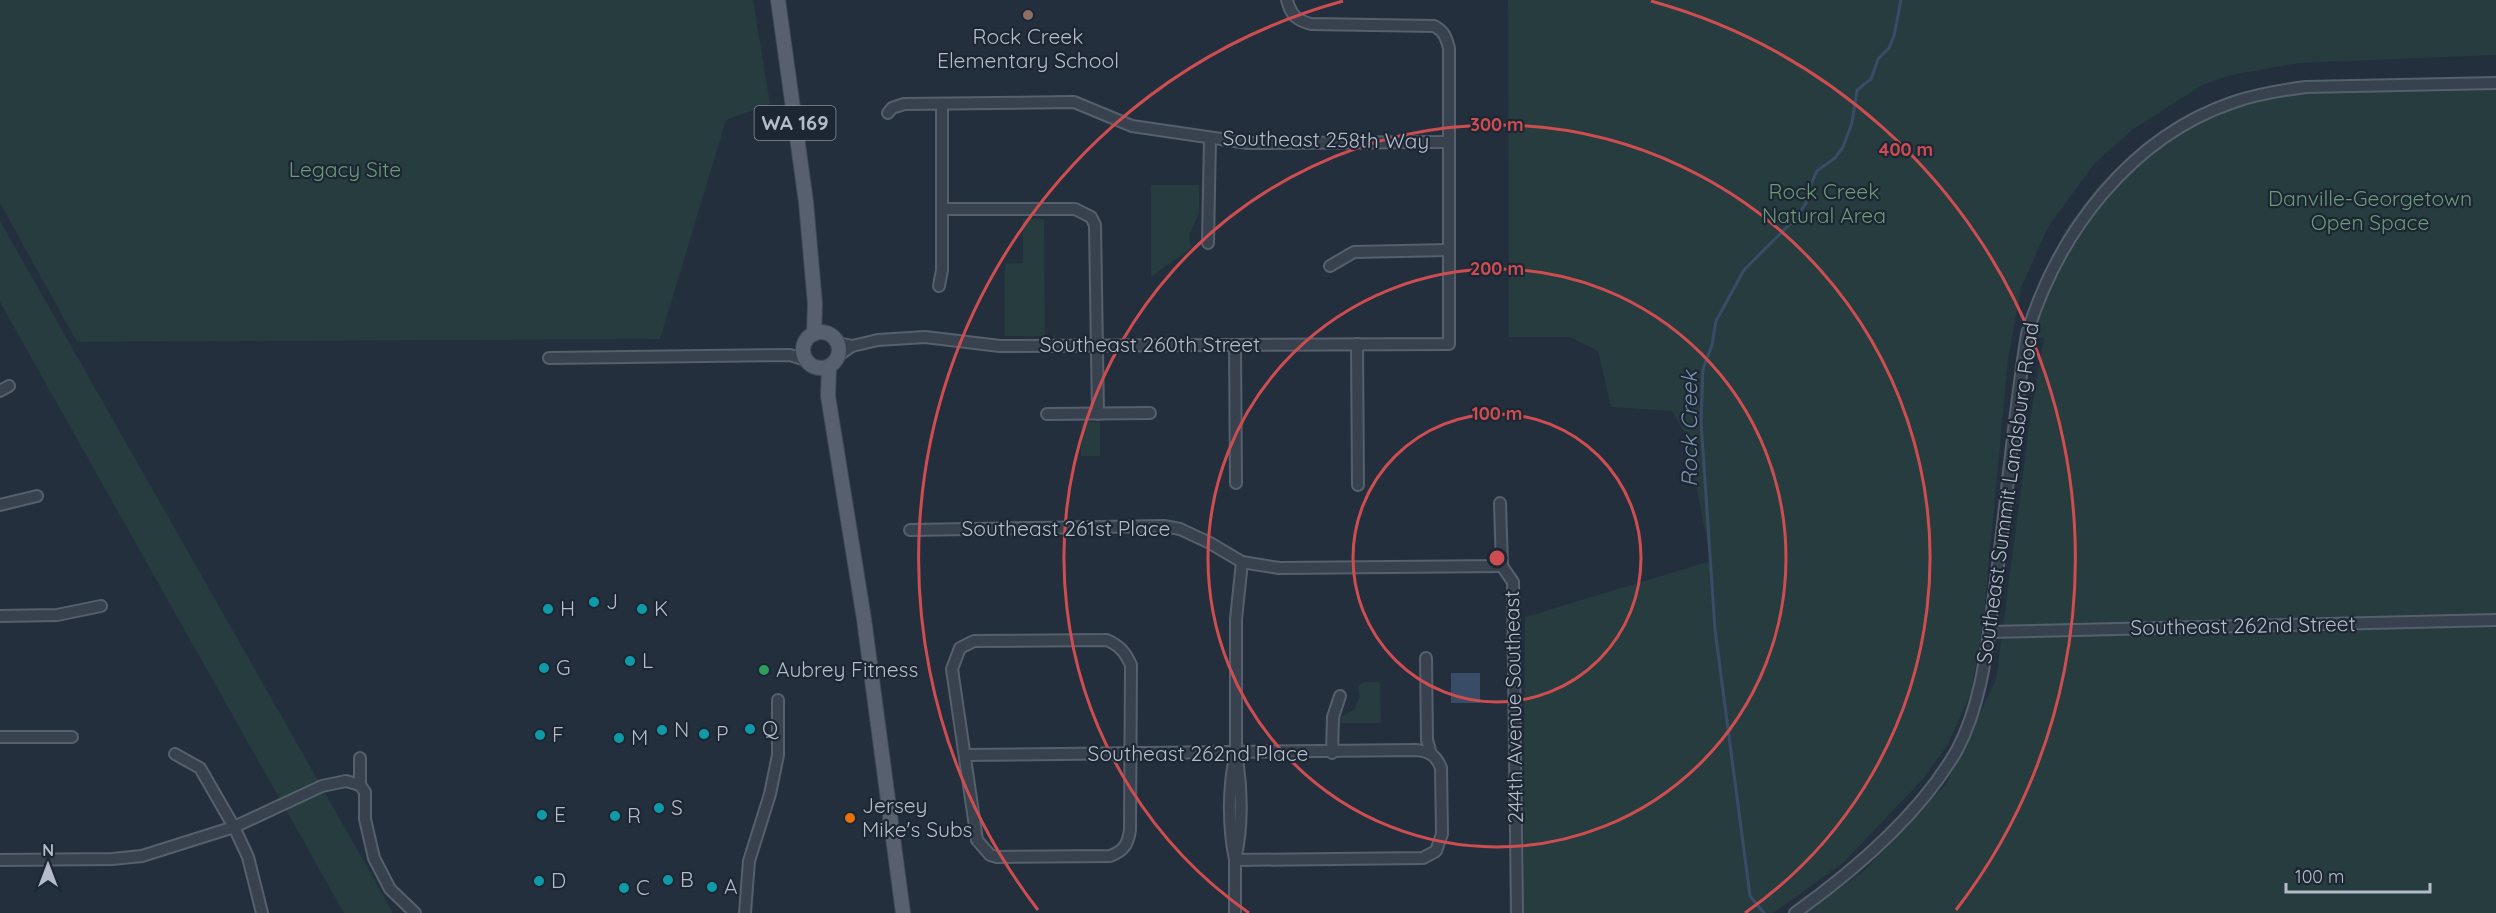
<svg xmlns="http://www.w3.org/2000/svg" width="2496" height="913" font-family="Quicksand,sans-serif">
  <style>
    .green { fill: #263c3f }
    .water { fill: #394c67 }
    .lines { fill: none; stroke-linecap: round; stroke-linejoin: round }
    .stream { stroke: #394c67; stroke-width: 3 }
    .minor-casing { stroke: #565f6c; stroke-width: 14 }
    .major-casing { stroke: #414a57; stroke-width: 16 }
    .minor { stroke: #38414e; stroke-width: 10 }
    .major { stroke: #56606e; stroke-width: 14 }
    .ring { fill: none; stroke: #ce4d50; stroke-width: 3 }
    .education-dot { fill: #8d6e63; stroke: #1d2633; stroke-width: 2 }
    .culture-dot { fill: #0f9aa8; stroke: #1d2633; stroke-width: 2 }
    .leisure-dot { fill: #2e9e5b; stroke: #1d2633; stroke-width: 2 }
    .food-dot { fill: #e8710a; stroke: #1d2633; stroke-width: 2 }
    .labels { text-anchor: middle; stroke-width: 4.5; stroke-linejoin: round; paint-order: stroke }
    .shield { fill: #1d2633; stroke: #878f9c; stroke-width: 1.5 }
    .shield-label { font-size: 20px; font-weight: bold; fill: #b4bcc9 }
    .poi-label { font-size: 21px; fill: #b4bcc9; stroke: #1d2633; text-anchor: start }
    .street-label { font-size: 21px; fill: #b4bcc9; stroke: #1d2633 }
    .park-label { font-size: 21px; fill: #6b9a76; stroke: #1d2633 }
    .water-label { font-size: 22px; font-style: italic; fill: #7c92b1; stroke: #1d2633 }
    .centre { fill: #ce4d50; stroke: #1d2633; stroke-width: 3 }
    .ring-label { font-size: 18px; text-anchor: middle; font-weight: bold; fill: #ce4d50; stroke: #1d2633; stroke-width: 4.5; stroke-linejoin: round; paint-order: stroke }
  </style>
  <rect width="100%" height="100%" fill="#242f3e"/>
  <g class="green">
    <polygon points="0,0 753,0 770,104 726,120 660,339 77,342 0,203"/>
    <polygon points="1508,0 2496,0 2496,55 2299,63 2231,75 2202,85 2132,130 2095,163 2048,227 2021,288 2008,360 1983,624 1971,693 1947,746 1922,780 1844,862 1773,913 1523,913 1525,617 1711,561 1686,434 1672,411 1611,407 1598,351 1570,337 1509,337"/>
    <polygon points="2496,79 2496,913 1804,913 1865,870 1946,784 1996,680 2030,420 2044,338 2026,338 2040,282 2065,230 2100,184 2121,164 2159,135 2263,93"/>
    <polygon points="1151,185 1199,185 1199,213 1189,235 1191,248 1151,277"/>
    <polygon points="1023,219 1044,219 1045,336 1005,336 1005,264 1023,263"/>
    <polygon points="0,221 362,858 393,913 344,913 0,302"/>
    <rect x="1081" y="422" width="19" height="34"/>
    <polygon points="1364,682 1380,682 1381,723 1338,723 1342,716 1354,710 1360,697 1358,686"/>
  </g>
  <rect class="water" x="1451" y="673" width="29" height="30"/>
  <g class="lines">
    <polyline class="stream" points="1764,913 1750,896 1715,630 1701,421 1703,369 1712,345 1716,321 1744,270 1796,218 1806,203 1811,184 1817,171 1835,158 1843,147 1852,123 1857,90 1871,79 1878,59 1889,48 1894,36 1901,0"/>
    <defs>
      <g id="minor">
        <polyline points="888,113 892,108 904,104 1074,102 1132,126 1248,143 1449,142"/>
        <polyline points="942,209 1075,209 1091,217 1095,225 1098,414"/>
        <polyline points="1208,243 1210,138"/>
        <polyline points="1330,266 1354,252 1449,250"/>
        <polyline points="939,286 942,270 942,104"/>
        <path d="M 838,343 L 852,346 L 878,340 L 925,337 L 1000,346 L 1449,344 L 1449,48 C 1446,37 1444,31 1434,26 L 1311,24 C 1296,20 1291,15 1287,0"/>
        <polyline points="1357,344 1358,485"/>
        <polyline points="1235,345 1236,483"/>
        <polyline points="839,355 852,346"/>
        <polyline points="549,358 790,355 806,360"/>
        <polyline points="0,391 9,386"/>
        <polyline points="1047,414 1150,413"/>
        <polyline points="1500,503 1502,566 1513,582 1517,913"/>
        <polyline points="0,505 37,496"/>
        <polyline points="910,530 1164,526 1180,529 1210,543 1242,562 1279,568 1502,566"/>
        <polyline points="0,616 57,615 101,606"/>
        <polyline points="1989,632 2496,620"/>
        <path d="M 1107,640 C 1120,646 1125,652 1131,665 L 1130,830 C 1128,844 1124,851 1110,856 L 997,857 L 990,855 L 977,840 L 952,669 L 960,648 L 974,641 Z"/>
        <polyline points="1426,658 1427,740 1431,754"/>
        <polyline points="0,737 72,737"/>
        <path d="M 1236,753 C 1228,786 1228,826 1235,860 C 1243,827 1242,786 1236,753 L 1236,619 L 1242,562"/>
        <polyline points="1332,753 1333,717 1340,696"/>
        <polyline points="175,754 200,768 234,827 248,857 262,913"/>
        <path d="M 965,755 L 1416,750 C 1429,751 1437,756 1441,768 L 1442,834 L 1436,851 L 1423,858 L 1235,860 L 1235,913"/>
        <polyline points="360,758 360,785 365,792 365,819 374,858 390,889 415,913"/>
        <polyline points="0,860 112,859 142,856 234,827 322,786 346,781 360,785"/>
        <polyline points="745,913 749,861 770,794 778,755 778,700"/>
        <path d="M 1795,913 C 1855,870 1920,815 1957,750 C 1982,703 1987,647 1994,596 C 2006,509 2013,421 2027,334 C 2058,233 2130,137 2234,102 C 2257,94 2282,90 2306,87 L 2496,83"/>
      </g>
      <g id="major">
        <polyline points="778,0 806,202 815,304 814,334"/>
        <circle cx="821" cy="350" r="18"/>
        <polyline points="829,367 828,396 864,619 903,913"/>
      </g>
    </defs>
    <use href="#minor" class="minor-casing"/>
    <use href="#major" class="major-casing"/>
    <use href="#minor" class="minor"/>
    <use href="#major" class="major"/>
  </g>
  <g class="ring">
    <circle cx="1497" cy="558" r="144"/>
    <circle cx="1497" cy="558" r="289"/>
    <path d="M1249 913A433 433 0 1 1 1745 913"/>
    <path d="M1038 910A578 578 0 0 1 1343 1M1651 1A578 578 0 0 1 1956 910"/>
  </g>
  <circle class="education-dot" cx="1028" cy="15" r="6"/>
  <g class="culture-dot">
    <circle cx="594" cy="602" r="6"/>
    <circle cx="548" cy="609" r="6"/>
    <circle cx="642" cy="609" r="6"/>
    <circle cx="630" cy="661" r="6"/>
    <circle cx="544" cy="668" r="6"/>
    <circle cx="750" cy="729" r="6"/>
    <circle cx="662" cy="730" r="6"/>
    <circle cx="704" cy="734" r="6"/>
    <circle cx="540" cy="735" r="6"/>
    <circle cx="619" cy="738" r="6"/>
    <circle cx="659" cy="808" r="6"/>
    <circle cx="542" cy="815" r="6"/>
    <circle cx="615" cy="816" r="6"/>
    <circle cx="668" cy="880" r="6"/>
    <circle cx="539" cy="881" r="6"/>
    <circle cx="712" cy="887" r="6"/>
    <circle cx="624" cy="888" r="6"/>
  </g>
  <circle class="leisure-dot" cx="764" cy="670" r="6"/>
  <circle class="food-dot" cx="850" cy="818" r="6"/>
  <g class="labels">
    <rect class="shield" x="754.5" y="106" width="81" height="34" rx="4.5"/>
    <g class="shield-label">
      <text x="795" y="130">WA 169</text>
    </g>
    <g class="poi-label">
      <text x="1028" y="44" text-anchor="middle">Rock Creek<tspan x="1028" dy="24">Elementary School</tspan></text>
      <text x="606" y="609">J</text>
      <text x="560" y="616">H</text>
      <text x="654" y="616">K</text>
      <text x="642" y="668">L</text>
      <text x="556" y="675">G</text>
      <text x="776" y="677">Aubrey Fitness</text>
      <text x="762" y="736">Q</text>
      <text x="674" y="737">N</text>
      <text x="716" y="741">P</text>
      <text x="552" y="742">F</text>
      <text x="631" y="745">M</text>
      <text x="862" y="813">Jersey<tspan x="862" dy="24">Mike's Subs</tspan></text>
      <text x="671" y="815">S</text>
      <text x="554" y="822">E</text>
      <text x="627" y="823">R</text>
      <text x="680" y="887">B</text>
      <text x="551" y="888">D</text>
      <text x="724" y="894">A</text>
      <text x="636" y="895">C</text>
    </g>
    <g class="street-label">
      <text transform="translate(1326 140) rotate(1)" y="7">Southeast 258th Way</text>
      <text x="1150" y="352">Southeast 260th Street</text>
      <text transform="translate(2008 493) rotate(-82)" y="7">Southeast Summit Landsburg Road</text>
      <text x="1066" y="536">Southeast 261st Place</text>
      <text transform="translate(2243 626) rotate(-1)" y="7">Southeast 262nd Street</text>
      <text transform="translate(1514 707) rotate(-91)" y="7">244th Avenue Southeast</text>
      <text x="1198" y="761">Southeast 262nd Place</text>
    </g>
    <g class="park-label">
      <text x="345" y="177">Legacy Site</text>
      <text x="1824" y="199">Rock Creek<tspan x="1824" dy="24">Natural Area</tspan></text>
      <text x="2370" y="206">Danville-Georgetown<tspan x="2370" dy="24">Open Space</tspan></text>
    </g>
    <g class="water-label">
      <text transform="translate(1689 429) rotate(-90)" y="8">Rock Creek</text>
    </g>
  </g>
  <circle cx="1497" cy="558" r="9" class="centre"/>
  <g class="ring-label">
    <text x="1497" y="131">300 m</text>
    <text x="1906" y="156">400 m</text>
    <text x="1497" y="275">200 m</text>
    <text x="1497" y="420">100 m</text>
  </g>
  <g transform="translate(48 865)" stroke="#1d2633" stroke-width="4.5" paint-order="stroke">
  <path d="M0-4.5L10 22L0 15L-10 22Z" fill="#b4bcc9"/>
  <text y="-9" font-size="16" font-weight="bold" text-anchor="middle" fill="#b4bcc9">N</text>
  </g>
  <path d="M2286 883v9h144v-9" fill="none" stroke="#b4bcc9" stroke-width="3"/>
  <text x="2295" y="883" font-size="18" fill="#b4bcc9" stroke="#1d2633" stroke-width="4.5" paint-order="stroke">100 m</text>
</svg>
